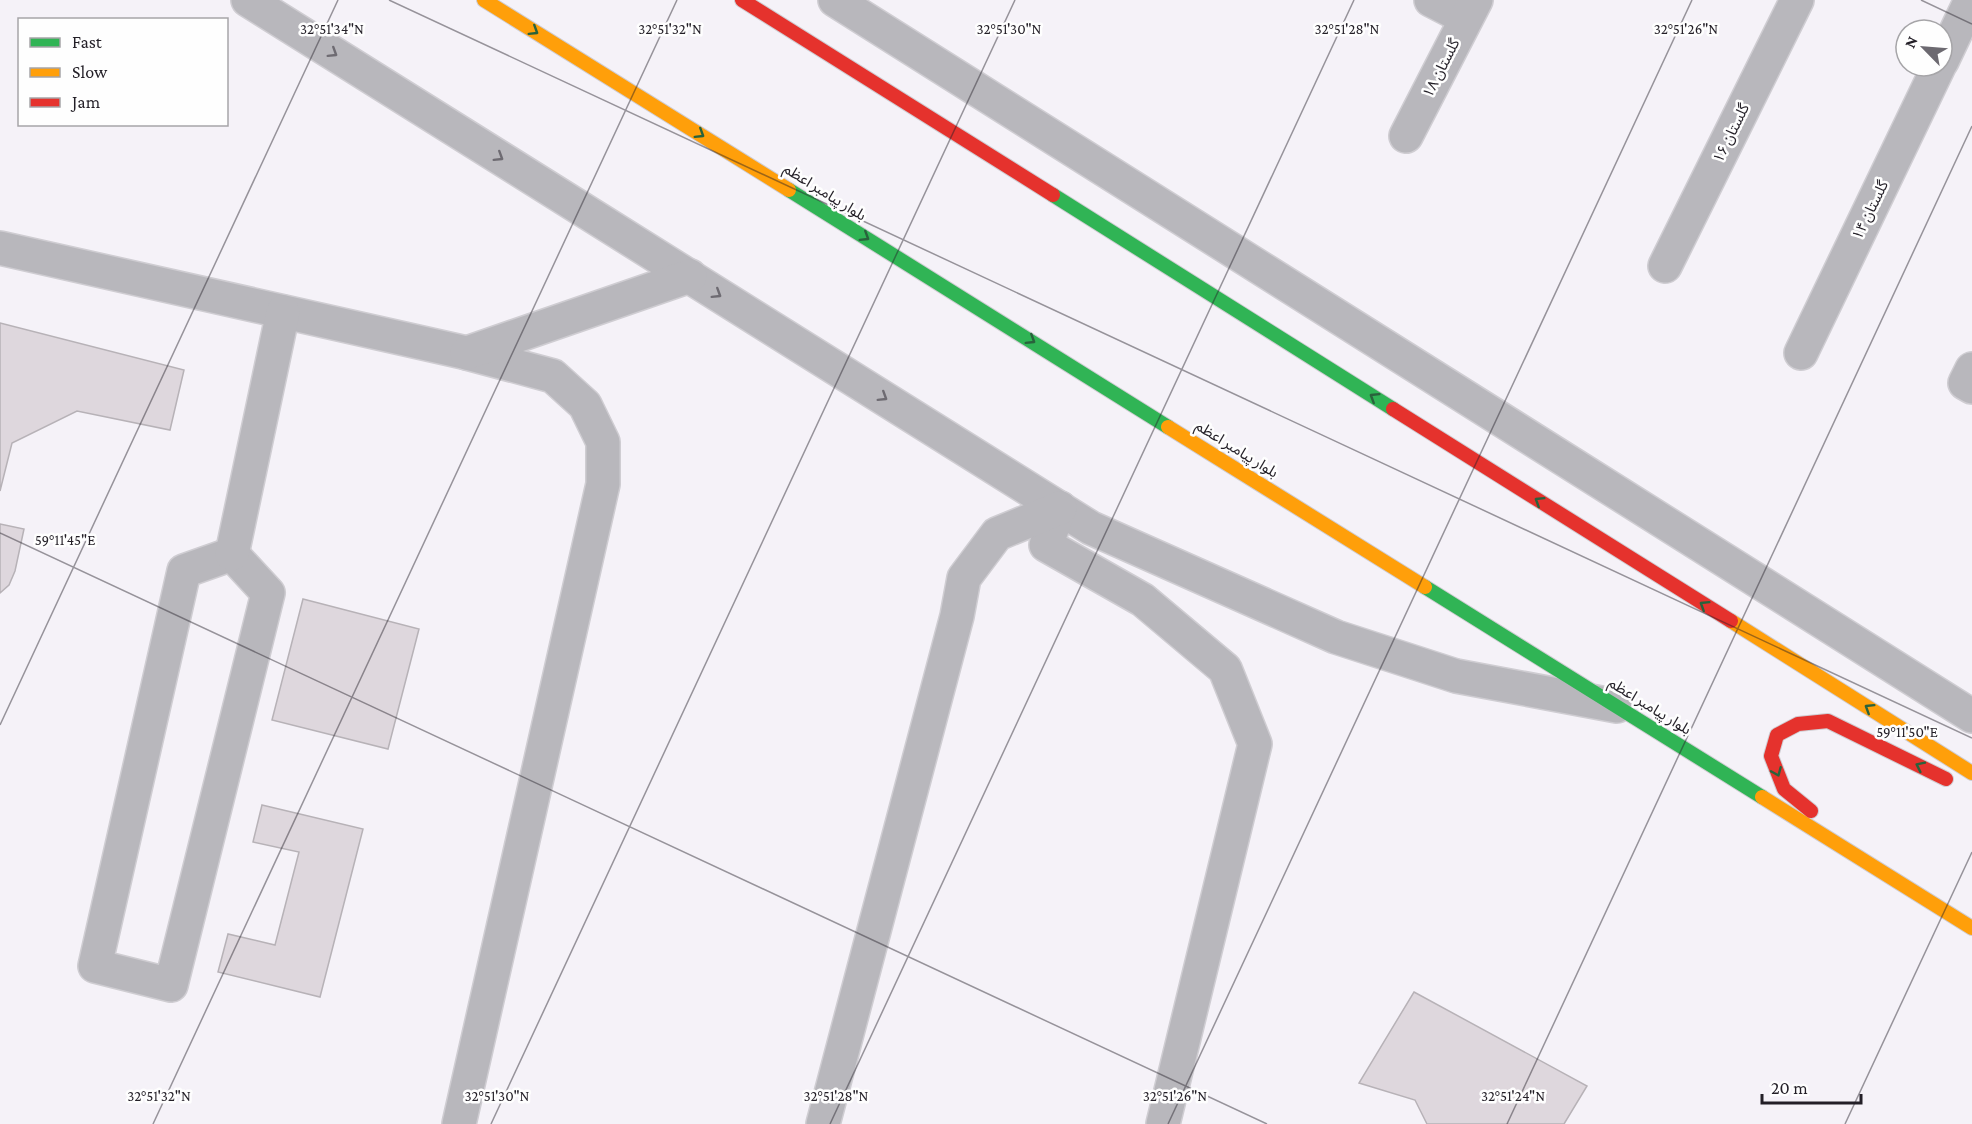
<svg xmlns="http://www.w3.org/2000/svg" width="1972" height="1124" font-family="'Crimson Pro','Noto Sans Arabic',serif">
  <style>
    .building { fill: #ded7dd; stroke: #b7b2b7; stroke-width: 1.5 }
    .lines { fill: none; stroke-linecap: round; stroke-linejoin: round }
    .street-casing { stroke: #cfcdd2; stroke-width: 36 }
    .fast-casing { stroke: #cfcdd2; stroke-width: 16 }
    .slow-casing { stroke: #cfcdd2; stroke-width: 16 }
    .jam-casing { stroke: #cfcdd2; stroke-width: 16 }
    .street { stroke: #b8b7bc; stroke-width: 33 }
    .fast { stroke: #30b455; stroke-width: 14 }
    .slow { stroke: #ff9f0a; stroke-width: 14 }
    .jam { stroke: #e5322d; stroke-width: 14 }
    .oneway { stroke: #29623c }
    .oneway2 { stroke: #6e6b72 }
    .ticks { fill: none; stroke: #231f27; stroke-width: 1.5; stroke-opacity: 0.45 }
    .labels { text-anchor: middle; stroke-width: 5; stroke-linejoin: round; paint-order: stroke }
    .street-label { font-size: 15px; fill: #231f27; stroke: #fefefe }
    .ticks-label { font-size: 15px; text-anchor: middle; fill: #231f27; stroke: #fefefe; stroke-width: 5; stroke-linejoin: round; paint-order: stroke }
  </style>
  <rect width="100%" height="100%" fill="#f5f2f8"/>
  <g class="building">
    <polygon points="0,323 184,370 170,430 77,411 12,443 0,491"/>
    <polygon points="0,524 24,529 15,571 9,585 0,593"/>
    <polygon points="303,599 419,629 388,749 272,720"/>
    <polygon points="262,805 363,829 320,997 218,972 228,934 275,945 299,852 253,842"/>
    <polygon points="1414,992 1587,1086 1564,1124 1427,1124 1415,1100 1359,1083"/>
  </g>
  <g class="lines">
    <defs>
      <g id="street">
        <polyline points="248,0 1091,528 1336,637 1456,676 1617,706"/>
        <polyline points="835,0 1972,716"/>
        <polyline points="1431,0 1466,18"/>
        <polyline points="1942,61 1971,0"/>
        <polyline points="1406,136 1476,0"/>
        <polyline points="0,248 467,353 553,376 585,405 603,442 603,484 459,1124"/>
        <polyline points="1665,266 1797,0"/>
        <polyline points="467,353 690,276"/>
        <polyline points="1801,353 1939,66"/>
        <polyline points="1972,369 1965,383 1972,387"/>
        <polyline points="1060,508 1046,545 1143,600 1225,669 1255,744 1163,1124"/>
        <polygon points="232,554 268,593 171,985 95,966 184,571"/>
        <polyline points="232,554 283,312"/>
        <polyline points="823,1124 957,616 964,578 997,534 1060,508"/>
      </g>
      <g id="fast">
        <polyline points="789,190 1168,427"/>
        <polyline points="1053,195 1393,409"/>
        <polyline points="1425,587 1762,797"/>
      </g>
      <g id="slow">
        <polyline points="484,0 789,190"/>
        <polyline points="1168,427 1425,587"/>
        <polyline points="1731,621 1972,773"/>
        <polyline points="1762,797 1972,928"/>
      </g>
      <g id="jam">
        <polyline points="742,0 1053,195"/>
        <polyline points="1393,409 1731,621"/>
        <polyline points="1811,811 1784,789 1771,756 1777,735 1798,724 1828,721 1946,779"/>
      </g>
    </defs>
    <use href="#street" class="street-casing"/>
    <use href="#fast" class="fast-casing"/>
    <use href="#slow" class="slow-casing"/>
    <use href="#jam" class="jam-casing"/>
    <use href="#street" class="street"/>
    <use href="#fast" class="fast"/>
    <use href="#slow" class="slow"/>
    <use href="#jam" class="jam"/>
  </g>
  <defs><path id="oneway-chevron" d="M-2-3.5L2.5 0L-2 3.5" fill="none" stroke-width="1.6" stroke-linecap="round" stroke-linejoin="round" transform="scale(1.5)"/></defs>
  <g class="oneway">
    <use href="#oneway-chevron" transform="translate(534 31) rotate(32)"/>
    <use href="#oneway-chevron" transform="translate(700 134) rotate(32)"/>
    <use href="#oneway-chevron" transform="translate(865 237) rotate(32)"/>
    <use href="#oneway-chevron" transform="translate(1031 340) rotate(32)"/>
    <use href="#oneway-chevron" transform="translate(1374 397) rotate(-148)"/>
    <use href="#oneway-chevron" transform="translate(1539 501) rotate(-148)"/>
    <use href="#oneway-chevron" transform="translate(1704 605) rotate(-148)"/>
    <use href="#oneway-chevron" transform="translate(1869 708) rotate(-148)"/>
    <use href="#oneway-chevron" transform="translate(1920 766) rotate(-154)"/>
    <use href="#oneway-chevron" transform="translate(1777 772) rotate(67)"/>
  </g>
  <g class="oneway2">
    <use href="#oneway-chevron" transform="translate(333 53) rotate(32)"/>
    <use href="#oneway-chevron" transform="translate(499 157) rotate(32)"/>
    <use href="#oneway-chevron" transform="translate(717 294) rotate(32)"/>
    <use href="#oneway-chevron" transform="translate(883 397) rotate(32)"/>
  </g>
  <path class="ticks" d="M 389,0 L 1972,738M 1921,0 L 1972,24M 0,533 L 1267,1124M 0,725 L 338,0M 153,1124 L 677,0M 491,1124 L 1015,0M 830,1124 L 1354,0M 1168,1124 L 1692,0M 1507,1124 L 1972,126M 1845,1124 L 1972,852"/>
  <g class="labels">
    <g class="street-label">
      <text transform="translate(1441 68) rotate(-63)" y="5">گلستان ۱۸</text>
      <text transform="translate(1731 133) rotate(-64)" y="5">گلستان ۱۶</text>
      <text transform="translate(825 192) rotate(32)" y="5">بلوار پیامبر اعظم</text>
      <text transform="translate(1870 210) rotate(-64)" y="5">گلستان ۱۴</text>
      <text transform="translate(1237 449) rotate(32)" y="5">بلوار پیامبر اعظم</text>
      <text transform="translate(1650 706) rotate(32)" y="5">بلوار پیامبر اعظم</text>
    </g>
  </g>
  <g class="ticks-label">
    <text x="332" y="34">32°51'34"N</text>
    <text x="670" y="34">32°51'32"N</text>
    <text x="1009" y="34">32°51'30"N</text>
    <text x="1347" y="34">32°51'28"N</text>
    <text x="1686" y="34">32°51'26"N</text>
    <text x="65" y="545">59°11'45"E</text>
    <text x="1907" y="737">59°11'50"E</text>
    <text x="159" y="1101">32°51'32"N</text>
    <text x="497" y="1101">32°51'30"N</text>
    <text x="836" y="1101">32°51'28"N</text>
    <text x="1175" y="1101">32°51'26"N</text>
    <text x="1513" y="1101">32°51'24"N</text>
  </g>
  <rect x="18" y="18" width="210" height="108" fill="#fefefe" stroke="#a6a5a8" stroke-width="1.5"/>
  <rect x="30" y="38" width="30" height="9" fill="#30b455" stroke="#a6a5a8" stroke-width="1.5"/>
  <text x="72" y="48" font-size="18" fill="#231f27">Fast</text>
  <rect x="30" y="68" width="30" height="9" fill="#ff9f0a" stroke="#a6a5a8" stroke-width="1.5"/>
  <text x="72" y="78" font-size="18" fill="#231f27">Slow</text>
  <rect x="30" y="98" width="30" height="9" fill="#e5322d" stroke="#a6a5a8" stroke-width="1.5"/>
  <text x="72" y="108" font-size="18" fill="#231f27">Jam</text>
  <g transform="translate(1924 48) rotate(295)"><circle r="28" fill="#fefefe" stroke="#a6a5a8" stroke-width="1.5"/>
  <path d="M0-4.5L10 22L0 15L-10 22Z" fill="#6c6970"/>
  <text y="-9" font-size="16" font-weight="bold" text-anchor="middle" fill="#231f27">N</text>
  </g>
  <path d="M1762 1094v9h99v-9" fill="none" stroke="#231f27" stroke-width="3"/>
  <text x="1771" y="1094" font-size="18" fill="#231f27" stroke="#fefefe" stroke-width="4.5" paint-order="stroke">20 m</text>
</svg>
